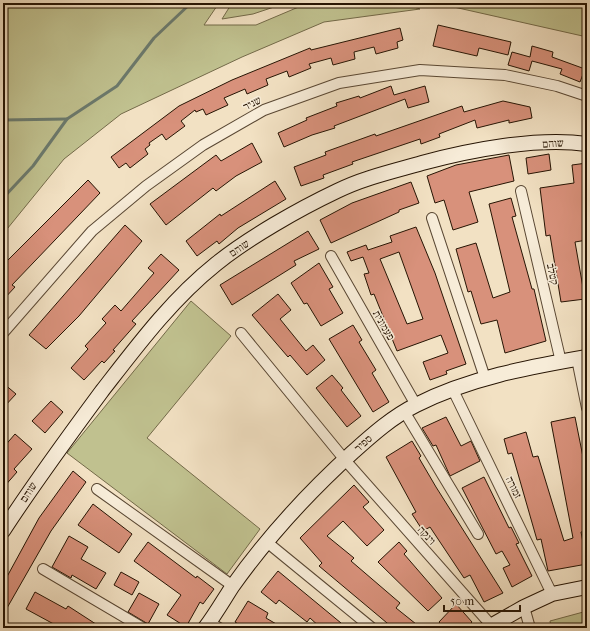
<svg xmlns="http://www.w3.org/2000/svg" width="590" height="631" font-family="'IM FELL French Canon','Frank Ruhl Libre',serif">
  <style>
    .green { fill: #c0c18f; stroke: #736a49 }
    .lines { fill: none; stroke-linecap: round; stroke-linejoin: round }
    .stream { stroke: #6c7a6d; stroke-width: 3 }
    .building { fill: #d8917b; stroke: #261403; fill-rule: evenodd }
    .street-casing { stroke: #594733; stroke-width: 12 }
    .secondary-casing { stroke: #261403; stroke-width: 16 }
    .street { stroke: #f7ecd8; stroke-width: 10 }
    .secondary { stroke: #f7ecd8; stroke-width: 14 }
    .labels { text-anchor: middle; stroke-width: 3; stroke-linejoin: round; paint-order: stroke }
    .street-label { font-size: 11px; fill: #261403; stroke: #f7ecd8 }
  </style>
  <rect width="100%" height="100%" fill="#f2e1c3"/>
  <filter id="stains"><feTurbulence type="fractalNoise" baseFrequency=".005" numOctaves="4"/><feColorMatrix values="0 0 0 0 .2 0 0 0 0 .09 0 0 0 0 .02 0 0 0 .5 -.17"/></filter>
  <radialGradient id="worn" r=".72"><stop offset=".6" stop-color="#630" stop-opacity="0"/><stop offset="1" stop-color="#630" stop-opacity=".3"/></radialGradient>
  <g class="green">
    <polygon points="3,3 219,3 204,25 256,25 308,3 402,3 420,9 324,22 242,57 121,114 64,159 3,234"/>
    <polygon points="232,3 286,3 253,14 222,19"/>
    <polygon points="436,3 587,3 587,37"/>
    <polygon points="191,301 231,336 147,438 260,529 227,574 67,453"/>
    <polygon points="587,611 587,628 551,628 550,621"/>
  </g>
  <g class="lines">
    <g class="stream">
      <polyline points="3,120 67,119"/>
      <polyline points="3,198 33,166 67,119 117,86 154,38 191,3"/>
    </g>
  </g>
  <g class="building">
    <polygon points="438,25 511,42 508,55 479,48 477,56 433,46"/>
    <polygon points="400,28 403,40 397,42 398,48 376,54 374,47 354,52 355,59 333,65 331,58 309,64 311,68 289,77 287,71 266,79 268,85 247,94 245,89 224,98 228,105 206,115 203,109 196,112 195,110 181,121 185,126 166,140 162,134 149,143 150,145 145,149 148,154 130,168 126,163 119,168 111,157 179,106 232,80 310,48 311,50"/>
    <polygon points="532,46 553,52 552,57 585,69 580,82 560,74 562,69 532,61 529,71 508,65 512,52 530,57"/>
    <polygon points="391,86 394,95 425,86 429,102 408,108 405,99 334,126 335,128 312,135 284,147 278,133 307,120 306,118 337,106 336,103 359,96 360,98"/>
    <polygon points="503,101 530,107 532,118 509,123 509,120 477,128 475,120 439,134 440,137 421,144 420,139 352,162 353,164 323,175 324,178 301,186 294,167 326,155 325,152 375,134 376,136 462,106 464,112"/>
    <polygon points="252,143 262,162 236,176 216,191 213,188 166,225 150,204 216,155 221,161"/>
    <polygon points="549,154 551,170 528,174 526,158"/>
    <polygon points="509,155 514,181 469,192 478,222 453,230 444,200 435,203 427,176 456,165"/>
    <polygon points="587,163 587,240 575,242 585,299 561,302 550,235 546,236 540,188 574,183 572,165"/>
    <polygon points="88,180 100,193 12,285 15,287 3,300 3,265"/>
    <polygon points="275,181 286,199 238,228 219,244 217,241 197,256 186,241 220,214 221,216"/>
    <polygon points="411,182 419,203 399,210 399,212 331,243 320,220 352,203"/>
    <polygon points="511,198 516,216 512,217 532,289 534,289 546,341 505,353 497,320 481,324 471,291 468,292 456,249 476,243 493,298 510,292 489,204"/>
    <polygon points="125,225 142,241 79,316 46,349 29,335"/>
    <path d="M 416,227 L 435,273 L 466,364 L 446,371 L 447,374 L 430,380 L 423,362 L 448,353 L 441,335 L 397,351 L 374,294 L 371,295 L 364,274 L 369,273 L 363,257 L 351,261 L 347,252 L 366,245 L 368,250 L 392,242 L 390,236 ZM 399,252 L 423,319 L 407,324 L 380,259 Z"/>
    <polygon points="308,231 319,249 294,261 296,265 232,305 220,285"/>
    <polygon points="161,254 179,270 132,321 136,324 113,350 115,351 104,363 102,361 84,380 71,368 88,349 85,346 106,323 102,319 115,305 121,311 154,273 148,268"/>
    <polygon points="319,263 333,287 329,289 343,313 321,326 307,303 304,304 291,283"/>
    <polygon points="278,294 291,310 280,319 306,351 313,345 325,360 307,375 290,355 288,357 252,315"/>
    <polygon points="353,325 362,340 359,342 376,370 372,373 389,402 373,412 329,339"/>
    <polygon points="332,375 343,388 341,390 361,416 347,427 316,388"/>
    <polygon points="3,383 16,394 3,408"/>
    <polygon points="51,401 63,412 45,433 32,421"/>
    <polygon points="446,417 461,446 471,441 480,461 450,476 436,445 433,446 422,428"/>
    <polygon points="575,417 587,477 587,531 581,532 587,564 548,571 541,539 537,540 512,453 508,454 504,439 526,432 533,457 538,456 564,541 573,538 551,422"/>
    <polygon points="15,434 32,449 14,469 17,472 3,488 3,448"/>
    <polygon points="412,441 421,456 419,458 436,487 503,593 484,602 470,575 464,578 430,527 423,531 412,514 416,512 386,457"/>
    <polygon points="73,471 86,482 51,531 3,615 3,584 39,518"/>
    <polygon points="484,477 509,528 511,527 519,543 516,544 532,576 512,587 503,568 510,565 502,551 496,554 462,488"/>
    <polygon points="354,485 369,502 363,507 384,530 367,546 343,521 327,536 354,558 351,561 400,603 396,608 421,628 393,628 319,566 322,563 300,538"/>
    <polygon points="93,504 132,534 119,553 78,525"/>
    <polygon points="69,536 88,547 81,559 106,573 96,589 72,575 71,578 52,567"/>
    <polygon points="148,542 196,578 197,576 214,589 203,604 200,602 186,627 167,615 181,595 134,561"/>
    <polygon points="399,542 407,551 404,554 442,598 428,611 378,562"/>
    <polygon points="278,571 341,623 337,628 321,628 310,618 307,622 279,600 276,604 261,592"/>
    <polygon points="121,572 139,582 132,595 114,585"/>
    <polygon points="35,592 66,609 68,606 102,628 61,628 26,609"/>
    <polygon points="139,593 159,604 148,624 128,612"/>
    <polygon points="248,601 268,613 266,618 283,628 245,628 235,622"/>
    <polygon points="456,604 472,622 466,628 444,628 439,622"/>
  </g>
  <g class="lines">
    <defs>
      <g id="street">
        <polyline points="521,191 561,362"/>
        <polyline points="432,218 485,378"/>
        <polyline points="331,256 416,405"/>
        <polyline points="3,333 92,231 146,186 203,145 264,110 339,83 420,70 505,75 557,86 587,96"/>
        <polyline points="241,333 345,460 491,625"/>
        <polyline points="577,359 587,408"/>
        <polyline points="453,390 552,594"/>
        <polyline points="404,411 478,534"/>
        <polyline points="97,489 233,586"/>
        <polyline points="268,543 372,628"/>
        <polyline points="43,569 143,628"/>
        <polyline points="524,607 530,628"/>
        <polyline points="209,622 219,628"/>
      </g>
      <g id="secondary">
        <path d="M 3,531 C 34,483 68,437 102,391 C 137,346 171,300 216,264 C 248,238 299,209 337,191 C 363,178 394,171 422,163 C 470,150 537,137 587,144"/>
        <path d="M 205,628 C 215,615 223,601 232,587 C 266,539 309,492 353,452 C 372,435 392,417 416,405 C 469,378 529,367 587,357"/>
        <polyline points="487,628 524,607 552,594 587,587"/>
      </g>
    </defs>
    <use href="#street" class="street-casing"/>
    <use href="#secondary" class="secondary-casing"/>
    <use href="#street" class="street"/>
    <use href="#secondary" class="secondary"/>
  </g>
  <g class="labels">
    <g class="street-label">
      <text transform="translate(252 103) rotate(-27)" y="4">שניר</text>
      <text transform="translate(553 143) rotate(-4)" y="4">שוהם</text>
      <text transform="translate(239 248) rotate(-34)" y="4">שוהם</text>
      <text transform="translate(553 274) rotate(77)" y="4">קטלב</text>
      <text transform="translate(384 325) rotate(60)" y="4">פעמונית</text>
      <text transform="translate(363 443) rotate(-42)" y="4">ספיר</text>
      <text transform="translate(514 487) rotate(64)" y="4">זמורה</text>
      <text transform="translate(28 492) rotate(-57)" y="4">שוהם</text>
      <text transform="translate(427 535) rotate(48)" y="4">וינקה</text>
    </g>
  </g>
  <rect width="590" height="631" fill="none" stroke="#f2e1c3" stroke-width="16"/>
  <rect x="4" y="4" width="582" height="623" fill="none" stroke="#261403" stroke-width="2"/>
  <rect x="8" y="8" width="574" height="615" fill="none" stroke="#261403"/>
  <path d="M444 605v6h76v-6" fill="none" stroke="#261403" stroke-width="2"/>
  <text x="450" y="605" font-size="12" fill="#261403" stroke="#f7ecd8" stroke-width="3" paint-order="stroke">50 m</text>
  <rect width="100%" height="100%" filter="url(#stains)"/>
  <rect width="100%" height="100%" fill="url(#worn)"/>
</svg>
